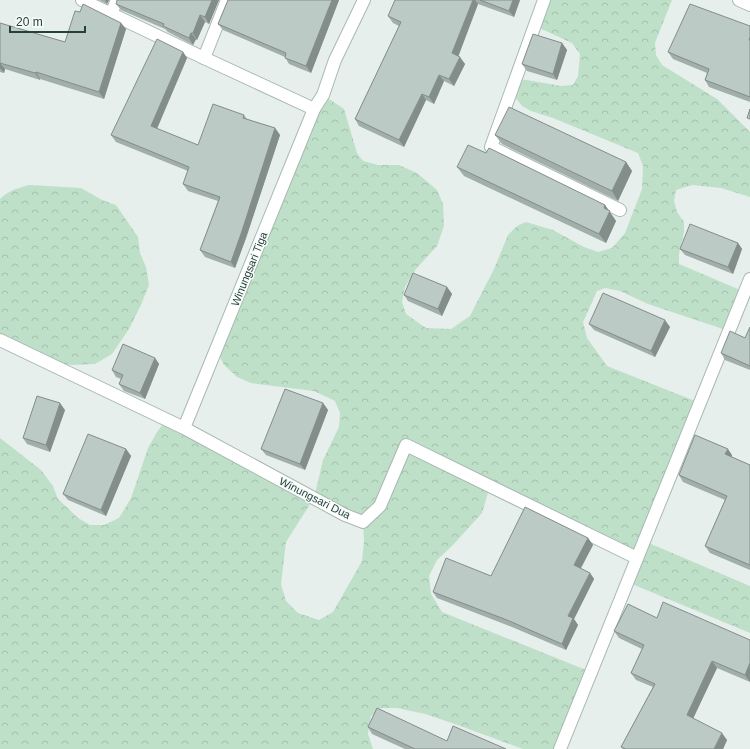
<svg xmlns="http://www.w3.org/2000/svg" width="750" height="749" font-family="Helvetica,sans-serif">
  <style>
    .forest { fill: url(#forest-crowns); fill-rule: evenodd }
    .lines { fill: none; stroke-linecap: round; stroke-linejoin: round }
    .street-casing { stroke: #a8b8b2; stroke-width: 14 }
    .street { stroke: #fff; stroke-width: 12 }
    .wall { fill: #a1aea9 }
    .shaded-wall { fill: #838d89 }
    .building { fill: #bbcac4; stroke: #838d89 }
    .labels { text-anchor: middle; stroke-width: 3; stroke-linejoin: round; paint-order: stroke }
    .street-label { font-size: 11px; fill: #24423a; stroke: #f7fbf9 }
  </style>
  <defs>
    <pattern id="forest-crowns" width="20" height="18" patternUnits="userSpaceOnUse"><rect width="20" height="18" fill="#bfe0c8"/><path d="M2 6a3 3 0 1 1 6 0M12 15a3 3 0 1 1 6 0" fill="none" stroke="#a4c1ad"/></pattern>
  </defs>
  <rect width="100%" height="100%" fill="#e6efeb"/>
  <g class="forest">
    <path d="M 544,0 L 672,0 L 655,43 L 656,55 L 662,65 L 717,99 L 750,132 L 750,197 L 721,188 L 692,185 L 676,190 L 674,201 L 677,212 L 684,222 L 684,232 L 679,254 L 679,264 L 745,292 L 729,331 L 648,304 L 620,291 L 605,288 L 597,291 L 583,322 L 587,338 L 607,366 L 700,403 L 644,541 L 750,586 L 750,633 L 627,582 L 637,558 L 490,486 L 482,513 L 453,545 L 437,560 L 429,576 L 431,594 L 442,612 L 591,672 L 560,749 L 523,749 L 455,724 L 425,714 L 397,708 L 381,708 L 371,716 L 368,734 L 373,749 L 0,749 L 0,438 L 41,470 L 53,486 L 58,499 L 78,518 L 90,525 L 104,525 L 119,518 L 131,498 L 148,448 L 157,432 L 166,420 L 314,498 L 323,460 L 339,427 L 340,413 L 335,401 L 314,391 L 251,383 L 237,377 L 224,365 L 216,349 L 323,95 L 344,109 L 357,153 L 363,161 L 378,165 L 399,165 L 417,173 L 437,190 L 443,204 L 444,226 L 437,246 L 416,269 L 405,287 L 402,302 L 406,314 L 426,328 L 451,329 L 470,316 L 494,269 L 508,235 L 517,226 L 526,222 L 553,230 L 584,247 L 598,252 L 612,248 L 625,233 L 642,189 L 643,166 L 638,153 L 553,118 L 531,111 L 522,106 L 511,92 L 515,79 L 527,80 L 561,86 L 573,85 L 578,76 L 580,54 L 572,43 L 535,26 ZM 314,498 L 363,522 L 364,541 L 362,561 L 333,612 L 319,620 L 298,613 L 286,601 L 281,584 L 286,542 Z"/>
    <path d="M 30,185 L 81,188 L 102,200 L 116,205 L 138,237 L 140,253 L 146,267 L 149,285 L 141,305 L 129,329 L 112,354 L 95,364 L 72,365 L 41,360 L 0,340 L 0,199 C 9,190 18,188 30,185 Z"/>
  </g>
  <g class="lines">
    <defs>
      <g id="street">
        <polyline points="82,0 204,58 314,109 323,95 335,60 364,0"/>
        <polyline points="544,0 491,147 620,210"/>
        <polyline points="739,0 750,5"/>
        <polyline points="111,14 117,0"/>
        <polyline points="204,58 227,0"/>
        <polyline points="0,340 184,428 345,515 363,522 380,506 406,445 637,558"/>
        <polyline points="184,428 314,109"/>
        <polyline points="560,749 750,279"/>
      </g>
    </defs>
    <use href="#street" class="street-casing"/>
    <use href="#street" class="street"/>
  </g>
  <g class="wall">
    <polygon points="99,0 109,0 107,4"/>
    <polygon points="219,0 209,24 205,22 197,40 196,39 193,45 168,32 165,29 121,10 116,4"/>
    <polygon points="228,0 339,0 311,73 289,64 285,57 223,30 218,24"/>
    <polygon points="395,0 520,0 514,17 478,4 458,56 465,64 454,86 444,81 434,104 426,100 404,147 359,126 355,119 399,26 393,23 388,16"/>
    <polygon points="0,23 65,42 121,23 126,29 104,99 40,79 40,80 5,69 4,73 0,72"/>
    <polygon points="750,26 750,102 709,87 705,80 707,73 673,59 668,52"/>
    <polygon points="562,43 567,50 557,80 527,71 522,64"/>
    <polygon points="183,52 187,58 157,129 198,145 244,115 247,119 275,128 280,135 246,238 235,268 205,257 200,250 218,201 188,191 183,184 188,171 116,142 111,135"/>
    <polygon points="495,135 626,162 632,171 618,201 502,144"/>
    <polygon points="486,153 605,205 616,221 606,243 464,176 457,167"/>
    <polygon points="738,243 742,249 733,274 685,255 680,249"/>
    <polygon points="447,287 452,294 442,316 408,301 404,295"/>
    <polygon points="589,324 670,327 655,357 594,330"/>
    <polygon points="750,327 750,370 725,360 721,353 745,338"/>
    <polygon points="155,358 159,364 145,399 124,391 119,384 121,379 116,377 112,370"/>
    <polygon points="323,403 328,410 305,470 266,455 261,449"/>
    <polygon points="65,410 50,452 27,444 23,438"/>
    <polygon points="126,449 131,456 106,516 68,500 63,494"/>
    <polygon points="732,455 732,457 750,465 750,570 710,553 705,546 725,500 683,482 679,475"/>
    <polygon points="588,538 593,545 580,568 590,573 594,579 574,619 578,625 566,650 512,627 437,598 433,592 491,576"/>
    <polygon points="657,618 750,640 750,682 717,668 693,718 727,740 723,749 623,749 621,747 653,687 636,680 631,673 642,649 619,638 614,631"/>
    <polygon points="368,727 447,741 506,749 405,749 372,734"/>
  </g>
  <g class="shaded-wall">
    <polygon points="105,0 109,0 107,4"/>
    <polygon points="212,0 219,0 209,24 205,17"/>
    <polygon points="332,0 339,0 311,73 306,66"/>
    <polygon points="473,0 475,0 478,4 457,60 452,53"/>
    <polygon points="513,0 520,0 514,17 509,11"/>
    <polygon points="200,15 205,22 197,40 193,33"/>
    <polygon points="121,23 126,29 104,99 99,92"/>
    <polygon points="191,33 196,39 193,45 189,38"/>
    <polygon points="562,43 567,50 557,80 553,74"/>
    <polygon points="183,52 187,58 155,133 151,126"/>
    <polygon points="460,57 465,64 454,86 449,79"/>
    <polygon points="0,63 5,69 4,73 0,68"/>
    <polygon points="36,72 40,79 40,80 35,73"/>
    <polygon points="439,75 444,81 434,104 429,97"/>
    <polygon points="422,94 426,100 404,147 399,140"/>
    <polygon points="275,128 280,135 246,238 235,268 231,262"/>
    <polygon points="626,162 632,171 618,201 612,191"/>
    <polygon points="605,205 616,221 606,243 599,234 604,208"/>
    <polygon points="738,243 742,249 733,274 728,267"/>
    <polygon points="447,287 452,294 442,316 438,309"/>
    <polygon points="665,320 670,327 655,357 651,351"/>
    <polygon points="155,358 159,364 145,399 140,393"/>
    <polygon points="60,403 65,410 50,452 46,445"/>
    <polygon points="323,403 328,410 305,470 300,464"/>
    <polygon points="126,449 131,456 106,516 101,510"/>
    <polygon points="728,449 732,455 730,461 725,454"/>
    <polygon points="588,538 593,545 579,572 574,565"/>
    <polygon points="590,573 594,579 574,619 578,625 566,650 562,644 568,616"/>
    <polygon points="712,661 717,668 692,721 687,715"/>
    <polygon points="750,663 750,682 745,675"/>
    <polygon points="722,733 727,740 723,749 714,749"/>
  </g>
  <g class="building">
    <polygon points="117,0 212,0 205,17 200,15 193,33 191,33 189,38 163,26 164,24 116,4"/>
    <polygon points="228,0 332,0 306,66 285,58 286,53 218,24"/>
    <polygon points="395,0 473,0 452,53 460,57 449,79 439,75 429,97 422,94 399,140 355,119 401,22 388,16"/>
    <polygon points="480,0 513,0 509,11"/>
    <polygon points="83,4 121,23 99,92 36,72 35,73 0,63 0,23 65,42 75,11 80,12"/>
    <polygon points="690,4 750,26 750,37 749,40 750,40 750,97 705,80 709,69 668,52"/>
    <polygon points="533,34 562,43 553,74 522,64"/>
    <polygon points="157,39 183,52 151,126 198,145 213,104 244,115 243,118 275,128 242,231 231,262 200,250 220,197 183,184 189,167 111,135"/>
    <polygon points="509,107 626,162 612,191 495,135"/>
    <polygon points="750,109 750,119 747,118"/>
    <polygon points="468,145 486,153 489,148 605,205 604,208 610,211 599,234 457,167"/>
    <polygon points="690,224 738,243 728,267 680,249"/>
    <polygon points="413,273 447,287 438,309 404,295"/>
    <polygon points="603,293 665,320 651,351 589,324"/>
    <polygon points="750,327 750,366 721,353 730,331 745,338"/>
    <polygon points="123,344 155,358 140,393 119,384 123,375 112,370"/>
    <polygon points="285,389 323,403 300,464 261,449"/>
    <polygon points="37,396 60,403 46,445 23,438"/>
    <polygon points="88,434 126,449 101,510 63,494"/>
    <polygon points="695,435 728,449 725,454 750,465 750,565 705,546 727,496 679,475"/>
    <polygon points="525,507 588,538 574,565 590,573 568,616 573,618 562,644 507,620 433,592 446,558 491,576"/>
    <polygon points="663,602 750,640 750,663 745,675 712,661 687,715 722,733 714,749 626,749 621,747 655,684 631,673 644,645 614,631 628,604 657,618"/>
    <polygon points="377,708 447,741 453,726 506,749 415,749 368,727"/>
  </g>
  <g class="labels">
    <g class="street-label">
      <text transform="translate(249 269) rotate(-68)" y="4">Winungsari Tiga</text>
      <text transform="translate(315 498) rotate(27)" y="4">Winungsari Dua</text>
    </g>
  </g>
  <path d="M10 26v6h75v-6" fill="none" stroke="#24423a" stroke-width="2"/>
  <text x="16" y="26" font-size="12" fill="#24423a" stroke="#f7fbf9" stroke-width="3" paint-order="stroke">20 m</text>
</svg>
